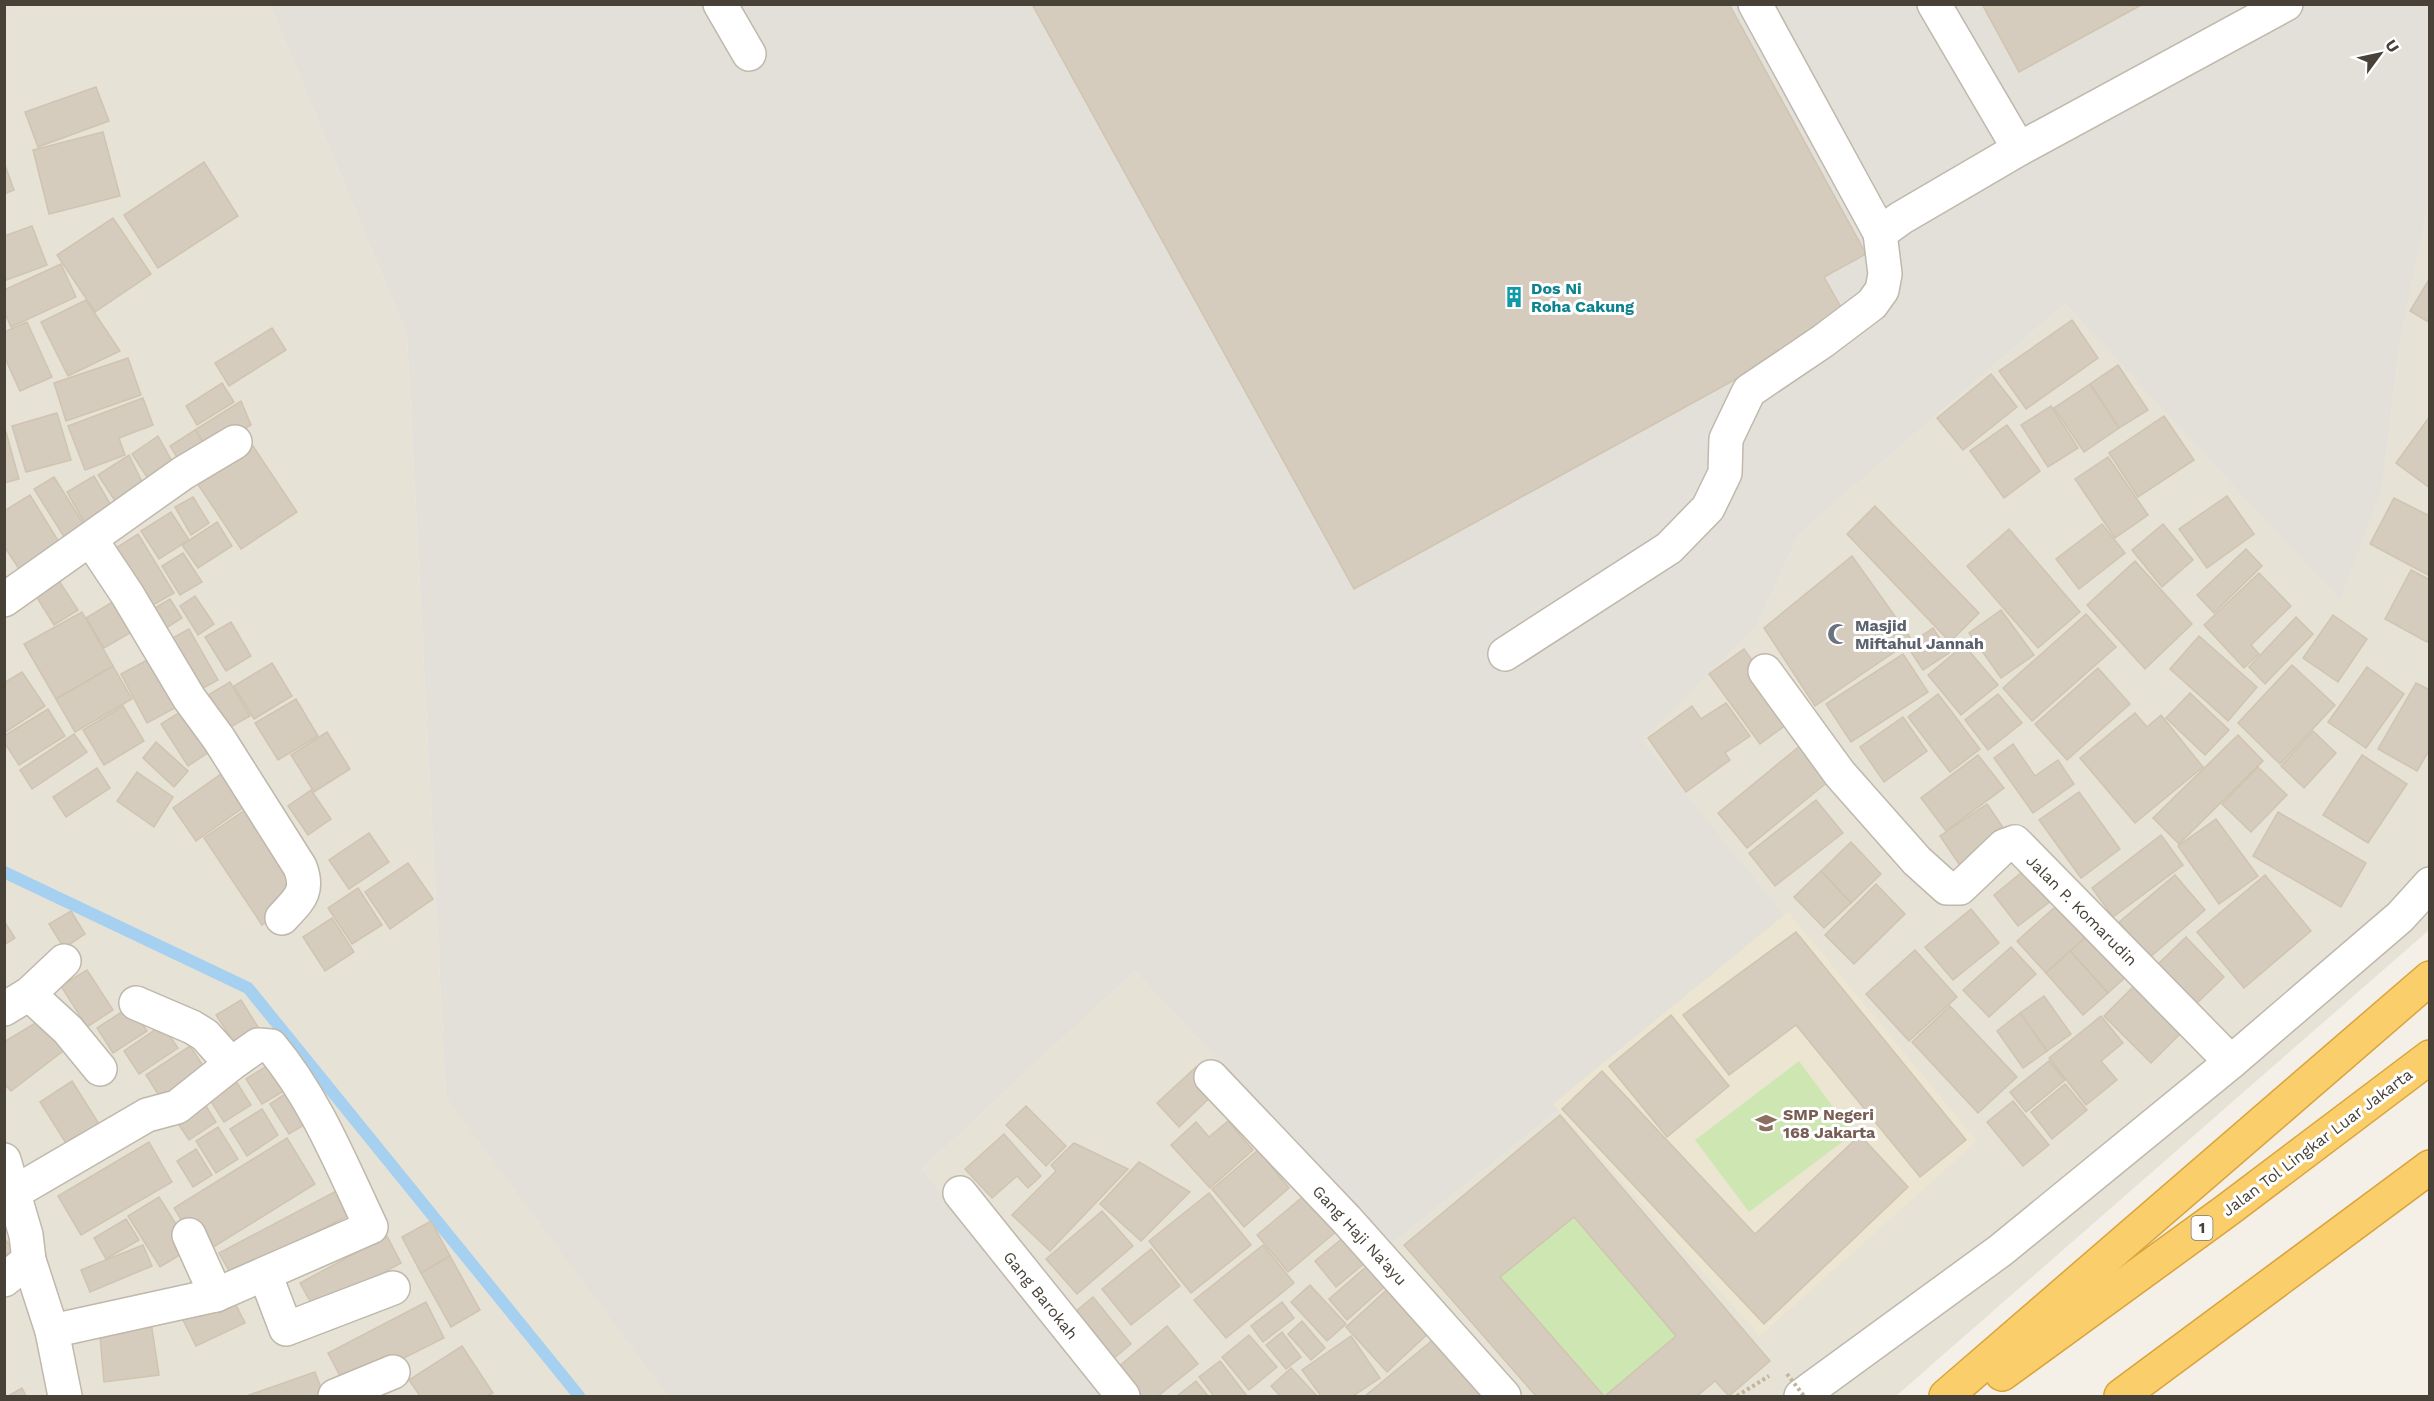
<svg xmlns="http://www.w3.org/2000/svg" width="2434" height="1401" font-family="'Work Sans',sans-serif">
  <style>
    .residential { fill: #e7e2d6 }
    .industrial { fill: #e3dfd9 }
    .education { fill: #ece5d2 }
    .green { fill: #cee7b2 }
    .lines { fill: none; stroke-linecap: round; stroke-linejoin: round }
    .stream { stroke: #a6d0ef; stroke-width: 12 }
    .building { fill: #d5ccbd; stroke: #d0c4b1; stroke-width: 1.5 }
    .minor-casing { stroke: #bfb8ab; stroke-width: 36 }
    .highway-casing { stroke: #daa33b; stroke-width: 36 }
    .path { stroke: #c0b49c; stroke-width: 4; stroke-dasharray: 3 3; stroke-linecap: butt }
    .minor { stroke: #fff; stroke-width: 33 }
    .highway { stroke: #fbce6c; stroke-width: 33 }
    .path-bridge { stroke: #c0b49c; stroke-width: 4; stroke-dasharray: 3 3; stroke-linecap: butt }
    .labels { text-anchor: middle; stroke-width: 6; stroke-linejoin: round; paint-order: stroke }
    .shield { fill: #fff; stroke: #7e7a73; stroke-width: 1.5 }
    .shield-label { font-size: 15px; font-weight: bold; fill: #474137 }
    .culture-label { font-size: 16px; font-weight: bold; fill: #0d838f; stroke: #fff; text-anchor: start }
    .worship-label { font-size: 16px; font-weight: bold; fill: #5b616d; stroke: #fff; text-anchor: start }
    .street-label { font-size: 16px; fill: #474137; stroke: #fff }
    .education-label { font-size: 16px; font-weight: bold; fill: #785e54; stroke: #fff; text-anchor: start }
  </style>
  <rect width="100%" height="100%" fill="#f4f0e8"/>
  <g class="residential">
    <polygon points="5,5 270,5 407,335 446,1096 667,1396 5,1396"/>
    <polygon points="2429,201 2429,930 1896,1396 1124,1396 922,1169 1135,971 1389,1246 1791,923 1641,741 1756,626 1799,534 2065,304 2340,599 2382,490 2399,349"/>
  </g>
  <polygon class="industrial" points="270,5 2429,5 2429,201 2399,349 2382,490 2340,600 2065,304 1799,534 1756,626 1642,741 1791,923 1389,1246 1135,971 922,1169 1124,1396 667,1396 446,1097 407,335"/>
  <polygon class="education" points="1788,912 1977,1141 1760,1336 1553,1104"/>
  <g class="green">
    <polygon points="1799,1061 1853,1134 1749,1212 1695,1140"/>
    <polygon points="1574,1217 1676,1336 1605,1396 1500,1277"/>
  </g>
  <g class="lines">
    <polyline class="stream" points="4,872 248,988 579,1396"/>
  </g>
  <g class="building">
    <polygon points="1032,4 1729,4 1866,254 1824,277 1847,318 1354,589"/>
    <polygon points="1982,4 2143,4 2019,72"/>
    <polygon points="96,87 109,121 38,147 25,112"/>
    <polygon points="103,132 120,196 49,214 33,150"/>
    <polygon points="4,162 14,190 4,194"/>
    <polygon points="204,162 238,216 158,268 124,215"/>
    <polygon points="113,218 151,274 95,312 57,255"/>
    <polygon points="32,226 47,265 4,281 4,236"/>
    <polygon points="61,264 76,297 11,327 4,311 4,290"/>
    <polygon points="2430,278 2430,323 2410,311"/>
    <polygon points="86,300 120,351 68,376 41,322"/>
    <polygon points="2072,320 2098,358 2026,409 1999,371"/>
    <polygon points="27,322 52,377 20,391 4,356 4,332"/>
    <polygon points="272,328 286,350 229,386 215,363"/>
    <polygon points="128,358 141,395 66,421 54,383"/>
    <polygon points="2118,365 2148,410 2119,428 2090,384"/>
    <polygon points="1991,374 2017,407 1963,450 1937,418"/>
    <polygon points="222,383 234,402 197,425 186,406"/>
    <polygon points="2090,384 2119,428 2084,452 2054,408"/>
    <polygon points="143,398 153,425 119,438 125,455 85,470 68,426"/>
    <polygon points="241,401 251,425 208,450 195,430"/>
    <polygon points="2051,406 2078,448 2048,467 2021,425"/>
    <polygon points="57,413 71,460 26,472 12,426"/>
    <polygon points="2164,416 2194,460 2138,497 2109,453"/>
    <polygon points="2430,416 2430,488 2396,463"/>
    <polygon points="2007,425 2040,471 2004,498 1970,451"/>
    <polygon points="195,430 208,450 182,465 170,446"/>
    <polygon points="6,432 19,479 4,483 4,433"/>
    <polygon points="158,436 174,465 154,488 132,454"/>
    <polygon points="253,446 297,512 241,549 197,483"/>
    <polygon points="129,455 145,488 117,504 98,475"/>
    <polygon points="2108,457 2148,515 2115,538 2075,479"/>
    <polygon points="94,476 112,507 87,527 67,492"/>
    <polygon points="54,477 88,531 68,543 34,489"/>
    <polygon points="30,495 62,547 21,572 4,546 4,511"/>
    <polygon points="2227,496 2254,534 2207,568 2179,529"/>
    <polygon points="193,497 209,523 191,535 175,507"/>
    <polygon points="2394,498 2430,516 2430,576 2370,544"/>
    <polygon points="1875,506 1979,613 1950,642 1847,534"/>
    <polygon points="171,512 189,540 159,559 141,531"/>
    <polygon points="217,522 232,546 198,568 182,545"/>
    <polygon points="2102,524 2125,553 2079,589 2056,559"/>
    <polygon points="2163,524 2193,560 2162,587 2132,550"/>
    <polygon points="2009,529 2080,612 2038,648 1967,566"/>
    <polygon points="138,534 174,593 144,610 108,553"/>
    <polygon points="2246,549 2262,566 2214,613 2197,595"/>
    <polygon points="183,553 202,582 180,595 162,566"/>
    <polygon points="1852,556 1912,640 1815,706 1764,628"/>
    <polygon points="2135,561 2192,624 2145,669 2087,605"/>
    <polygon points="52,570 78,610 54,625 29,585"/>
    <polygon points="2411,570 2430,580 2430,638 2427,642 2385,619"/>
    <polygon points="2259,573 2291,606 2251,645 2259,654 2244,668 2204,625"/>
    <polygon points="124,595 142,626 104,648 86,618"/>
    <polygon points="195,596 214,624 198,635 180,606"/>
    <polygon points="170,599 182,618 155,635 143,615"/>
    <polygon points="2001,610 2034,655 2001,678 1969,633"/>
    <polygon points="82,612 113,666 56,699 24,644"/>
    <polygon points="2086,614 2116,647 2032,721 2003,688"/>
    <polygon points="2333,615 2367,639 2338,682 2303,658"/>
    <polygon points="2296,617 2313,634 2265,684 2249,667"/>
    <polygon points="231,622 251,656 226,671 205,637"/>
    <polygon points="1933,628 1949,653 1923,670 1907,646"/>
    <polygon points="189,629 218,680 196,692 167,641"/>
    <polygon points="2199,636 2257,687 2228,721 2170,669"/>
    <polygon points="1964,645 1998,685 1961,715 1928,675"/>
    <polygon points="1744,649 1794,719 1760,744 1709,674"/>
    <polygon points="160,653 186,702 147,723 121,674"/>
    <polygon points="1903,654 1928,692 1851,742 1826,704"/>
    <polygon points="272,663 292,696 254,719 234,686"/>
    <polygon points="2292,665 2335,705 2280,764 2238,723"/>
    <polygon points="113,666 132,699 75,732 56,699"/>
    <polygon points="2367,667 2404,694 2366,748 2328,722"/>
    <polygon points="2098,668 2130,704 2067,760 2035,724"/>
    <polygon points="22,672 45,706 4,733 4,683"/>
    <polygon points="230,682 250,716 220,733 195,703"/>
    <polygon points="2416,683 2430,690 2430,749 2417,771 2378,749"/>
    <polygon points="2190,693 2229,730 2205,755 2166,718"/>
    <polygon points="1938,694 1980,749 1950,772 1908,717"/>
    <polygon points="1998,694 2022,723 1988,750 1965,720"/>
    <polygon points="296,699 318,736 278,760 255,723"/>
    <polygon points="1726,703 1750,736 1725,753 1730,760 1686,792 1648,738 1692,706 1701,719"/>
    <polygon points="123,706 144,741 104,765 83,730"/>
    <polygon points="48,709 65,736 19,765 4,742 4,736"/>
    <polygon points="185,709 212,750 188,766 161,724"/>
    <polygon points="2135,713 2147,727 2161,715 2203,767 2135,823 2080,758"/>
    <polygon points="1903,717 1927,751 1884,782 1860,747"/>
    <polygon points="2313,731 2336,753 2304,788 2281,766"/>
    <polygon points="327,732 350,769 314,792 291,755"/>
    <polygon points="74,734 87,752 32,789 20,770"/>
    <polygon points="2238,735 2263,761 2179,844 2153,818"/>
    <polygon points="156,742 188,771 174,787 143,758"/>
    <polygon points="2013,744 2035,776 2058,760 2074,784 2033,813 1994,758"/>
    <polygon points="1801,745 1830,780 1747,848 1718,813"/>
    <polygon points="1978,755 2004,788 1946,831 1921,798"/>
    <polygon points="2362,755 2407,784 2368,843 2323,815"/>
    <polygon points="2258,767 2287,795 2251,832 2222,804"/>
    <polygon points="97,768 110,788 66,817 53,797"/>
    <polygon points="228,769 251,802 196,841 173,808"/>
    <polygon points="137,772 173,797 154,827 117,801"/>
    <polygon points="311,790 331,819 308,835 288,806"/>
    <polygon points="2079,792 2120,849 2081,878 2039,820"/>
    <polygon points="1816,800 1843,833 1775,886 1749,853"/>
    <polygon points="1987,804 2010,838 1963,870 1940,836"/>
    <polygon points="248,808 301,891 262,925 204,838"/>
    <polygon points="2278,812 2366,863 2341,907 2253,856"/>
    <polygon points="2216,819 2258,876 2219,904 2178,846"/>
    <polygon points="369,833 389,862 349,889 329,860"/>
    <polygon points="2161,835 2183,865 2113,917 2092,888"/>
    <polygon points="1851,842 1881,874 1851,903 1821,871"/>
    <polygon points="408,863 433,899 390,929 365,892"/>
    <polygon points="2027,868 2052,900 2018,926 1994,895"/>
    <polygon points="1821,871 1851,903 1824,928 1794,897"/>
    <polygon points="2175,875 2205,910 2149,958 2119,922"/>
    <polygon points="2265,875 2311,931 2244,988 2197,932"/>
    <polygon points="1876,884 1905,914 1854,964 1825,935"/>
    <polygon points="358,888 382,925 352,944 328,908"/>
    <polygon points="2064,899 2093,931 2046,973 2017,941"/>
    <polygon points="1971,909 1999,943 1953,980 1925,947"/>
    <polygon points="71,911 85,934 64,948 49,924"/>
    <polygon points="332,918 354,952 325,971 303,937"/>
    <polygon points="4,921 15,938 4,945"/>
    <polygon points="2093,931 2130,973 2108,993 2070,951"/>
    <polygon points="1796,932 1966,1140 1920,1177 1796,1025 1729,1075 1683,1015"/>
    <polygon points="2186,937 2224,977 2195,1005 2157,965"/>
    <polygon points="2011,947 2036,974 1989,1017 1963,990"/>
    <polygon points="1915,950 1957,997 1909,1041 1866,994"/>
    <polygon points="2070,951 2108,993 2083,1015 2046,973"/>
    <polygon points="87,970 113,1010 87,1027 61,986"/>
    <polygon points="2141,979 2188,1026 2151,1063 2104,1016"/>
    <polygon points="2044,996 2071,1034 2047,1051 2020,1013"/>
    <polygon points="241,1000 263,1035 239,1050 216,1015"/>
    <polygon points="131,1006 147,1031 113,1053 97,1028"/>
    <polygon points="1950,1006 2017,1077 1978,1113 1912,1042"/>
    <polygon points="2020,1013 2047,1051 2023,1068 1997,1031"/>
    <polygon points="1671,1015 1729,1086 1667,1137 1609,1066"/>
    <polygon points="2101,1016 2123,1043 2101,1061 2117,1080 2086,1105 2049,1058"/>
    <polygon points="42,1019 63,1051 11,1091 4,1084 4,1042"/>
    <polygon points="162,1025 178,1048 139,1074 124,1051"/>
    <polygon points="190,1046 211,1078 166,1107 146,1075"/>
    <polygon points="2049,1061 2065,1080 2026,1112 2010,1092"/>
    <polygon points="273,1062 289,1088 262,1104 246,1079"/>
    <polygon points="1196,1067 1218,1090 1179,1127 1157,1103"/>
    <polygon points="1602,1071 1755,1234 1860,1135 1908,1187 1764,1324 1562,1109"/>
    <polygon points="232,1075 251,1105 224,1122 205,1092"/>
    <polygon points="72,1081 101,1127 69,1148 40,1102"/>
    <polygon points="2065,1084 2087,1110 2052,1139 2031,1112"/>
    <polygon points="294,1088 314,1119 289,1134 270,1104"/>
    <polygon points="201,1098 216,1122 189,1140 173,1116"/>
    <polygon points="2013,1101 2049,1145 2023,1166 1987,1122"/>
    <polygon points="1026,1106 1066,1146 1046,1166 1006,1125"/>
    <polygon points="262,1109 278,1135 247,1156 230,1129"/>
    <polygon points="1560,1115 1770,1361 1729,1396 1715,1381 1697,1396 1605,1396 1676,1336 1574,1217 1500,1277 1604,1396 1536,1396 1404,1245"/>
    <polygon points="1228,1121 1253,1150 1210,1188 1171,1145 1196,1122 1209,1137"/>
    <polygon points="218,1127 238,1159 216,1173 196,1141"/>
    <polygon points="1004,1134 1041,1176 1028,1188 1017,1176 992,1198 965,1169"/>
    <polygon points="287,1138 315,1184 202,1254 174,1208"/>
    <polygon points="149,1142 172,1182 81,1235 58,1196"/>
    <polygon points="1074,1143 1128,1169 1050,1251 1012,1215 1056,1171 1051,1165"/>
    <polygon points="196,1149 212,1175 193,1187 177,1161"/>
    <polygon points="1258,1150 1289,1188 1244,1227 1212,1189"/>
    <polygon points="1139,1162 1190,1192 1141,1241 1100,1204"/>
    <polygon points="342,1188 355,1212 232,1276 219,1253"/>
    <polygon points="1209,1193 1251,1245 1191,1293 1149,1241"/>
    <polygon points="1306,1194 1337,1231 1288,1272 1257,1235"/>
    <polygon points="159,1197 191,1248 160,1267 128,1216"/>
    <polygon points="1102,1211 1133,1246 1077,1294 1046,1259"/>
    <polygon points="126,1219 139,1240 106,1259 94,1238"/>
    <polygon points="431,1221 450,1256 421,1273 402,1237"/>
    <polygon points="1351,1231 1372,1257 1336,1287 1315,1261"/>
    <polygon points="387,1236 401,1263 315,1310 300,1283"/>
    <polygon points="4,1237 13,1251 4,1256"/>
    <polygon points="143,1245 152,1266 90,1292 81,1270"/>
    <polygon points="1263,1245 1294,1283 1226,1338 1194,1300"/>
    <polygon points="1151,1249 1180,1286 1131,1325 1102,1289"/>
    <polygon points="450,1256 480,1310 451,1327 421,1273"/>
    <polygon points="1374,1260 1391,1281 1347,1320 1329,1299"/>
    <polygon points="1393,1284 1434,1328 1387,1372 1346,1327"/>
    <polygon points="1310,1285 1346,1324 1327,1341 1291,1302"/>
    <polygon points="230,1293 245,1323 196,1346 181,1316"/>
    <polygon points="1093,1297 1131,1344 1107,1364 1069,1317"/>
    <polygon points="426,1302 444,1338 346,1387 328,1353"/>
    <polygon points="1282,1302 1294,1318 1263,1342 1251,1326"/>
    <polygon points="150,1315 159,1375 104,1382 99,1325"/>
    <polygon points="1302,1321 1325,1348 1311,1360 1288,1334"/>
    <polygon points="1167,1326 1198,1364 1158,1396 1142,1396 1118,1367"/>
    <polygon points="1282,1332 1301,1357 1286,1369 1266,1345"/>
    <polygon points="1249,1335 1277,1367 1249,1390 1222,1357"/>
    <polygon points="1351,1336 1380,1378 1353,1396 1321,1396 1302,1370"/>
    <polygon points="1434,1339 1481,1396 1365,1396"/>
    <polygon points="462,1346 493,1393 487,1396 420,1396 409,1380"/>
    <polygon points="1220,1361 1247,1396 1214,1396 1199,1377"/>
    <polygon points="1291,1368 1317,1396 1280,1396 1271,1386"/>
    <polygon points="315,1372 323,1393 315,1396 246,1396"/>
    <polygon points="1196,1381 1208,1396 1177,1396"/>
    <polygon points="22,1388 26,1396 8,1396"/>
  </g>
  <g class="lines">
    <defs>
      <g id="minor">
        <polyline points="720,4 749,54"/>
        <polyline points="1755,4 1880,233 1901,218 2019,149"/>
        <polyline points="1934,4 2019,149 2286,4"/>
        <path d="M 91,540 L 127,594 L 189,698 L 219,739 L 300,867 C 310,893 298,900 282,918"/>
        <polyline points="4,600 183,473 235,442"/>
        <polyline points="1505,654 1669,548 1708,508 1725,473 1726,439 1749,391 1823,341 1872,304 1882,290 1885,274 1880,233"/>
        <polyline points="1765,671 1840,774 1917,861 1947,888 1960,888 2004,846 2015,842 2231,1062"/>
        <polyline points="29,994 68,1030 100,1069"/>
        <polyline points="4,1009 29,994 64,961"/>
        <polyline points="1211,1077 1346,1219 1504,1396"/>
        <polyline points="4,1160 26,1235 29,1260 52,1331 65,1396"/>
        <polyline points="15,1192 147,1115 177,1107 231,1064 205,1035 192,1027 136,1003"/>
        <polyline points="960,1193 1123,1396"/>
        <polyline points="189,1235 216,1295"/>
        <polyline points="265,1274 286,1329 393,1288"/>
        <polyline points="4,1280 29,1260"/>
        <path d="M 52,1331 L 216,1295 L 371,1227 C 341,1164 316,1100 271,1046 L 258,1045 L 231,1064"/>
        <polyline points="335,1396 393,1372"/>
        <polyline points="1801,1396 2001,1250 2231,1062 2400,917 2430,884"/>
      </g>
      <g id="highway">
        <polyline points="2002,1374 2226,1211 2430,1057"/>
        <polyline points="1946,1396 2430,978"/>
        <polyline points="2121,1396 2430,1167"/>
      </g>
    </defs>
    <use href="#minor" class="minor-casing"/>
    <use href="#highway" class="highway-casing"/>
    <polyline class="path" points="1737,1396 1769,1376"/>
    <use href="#minor" class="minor"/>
    <use href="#highway" class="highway"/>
    <polyline class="path-bridge" points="1787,1374 1804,1396"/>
  </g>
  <defs>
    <symbol id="building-bare" viewBox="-9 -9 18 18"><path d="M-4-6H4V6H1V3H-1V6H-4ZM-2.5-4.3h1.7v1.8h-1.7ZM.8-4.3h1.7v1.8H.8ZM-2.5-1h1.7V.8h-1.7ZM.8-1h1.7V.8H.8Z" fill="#0f9aa8" stroke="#fff" stroke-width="2.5" paint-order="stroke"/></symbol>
    <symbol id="mosque-bare" viewBox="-9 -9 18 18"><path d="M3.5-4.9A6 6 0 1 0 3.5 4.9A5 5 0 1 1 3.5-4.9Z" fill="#6b7280" stroke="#fff" stroke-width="2.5" paint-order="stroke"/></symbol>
    <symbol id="school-bare" viewBox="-9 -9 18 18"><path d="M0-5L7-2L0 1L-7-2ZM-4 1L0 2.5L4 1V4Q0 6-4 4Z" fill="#8d6e63" stroke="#fff" stroke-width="2.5" paint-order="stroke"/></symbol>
  </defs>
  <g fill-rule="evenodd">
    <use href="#building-bare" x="1499" y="282" width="30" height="30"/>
    <use href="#mosque-bare" x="1823" y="619" width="30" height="30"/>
    <use href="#school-bare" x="1751" y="1108" width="30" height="30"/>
  </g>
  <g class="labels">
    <rect class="shield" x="2191.5" y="1216" width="21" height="24" rx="4.5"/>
    <g class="shield-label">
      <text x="2202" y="1233">1</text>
    </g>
    <g class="culture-label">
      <text x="1531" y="294">Dos Ni<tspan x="1531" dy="18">Roha Cakung</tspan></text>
    </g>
    <g class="worship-label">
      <text x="1855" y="631">Masjid<tspan x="1855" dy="18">Miftahul Jannah</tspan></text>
    </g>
    <g class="street-label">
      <text transform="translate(2082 910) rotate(45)" y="6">Jalan P. Komarudin</text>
      <text transform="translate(2317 1142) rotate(-37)" y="6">Jalan Tol Lingkar Luar Jakarta</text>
      <text transform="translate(1360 1235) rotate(47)" y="6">Gang Haji Na'ayu</text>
      <text transform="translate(1041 1295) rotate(51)" y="6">Gang Barokah</text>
    </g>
    <g class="education-label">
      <text x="1783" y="1120">SMP Negeri<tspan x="1783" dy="18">168 Jakarta</tspan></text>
    </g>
  </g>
  <rect width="2434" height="1401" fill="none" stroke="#474137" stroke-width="12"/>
  <g transform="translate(2380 54) rotate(57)" stroke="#ffffff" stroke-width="4.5" paint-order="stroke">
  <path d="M0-4.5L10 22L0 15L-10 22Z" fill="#474137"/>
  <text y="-9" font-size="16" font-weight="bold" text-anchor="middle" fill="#474137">U</text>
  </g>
</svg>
